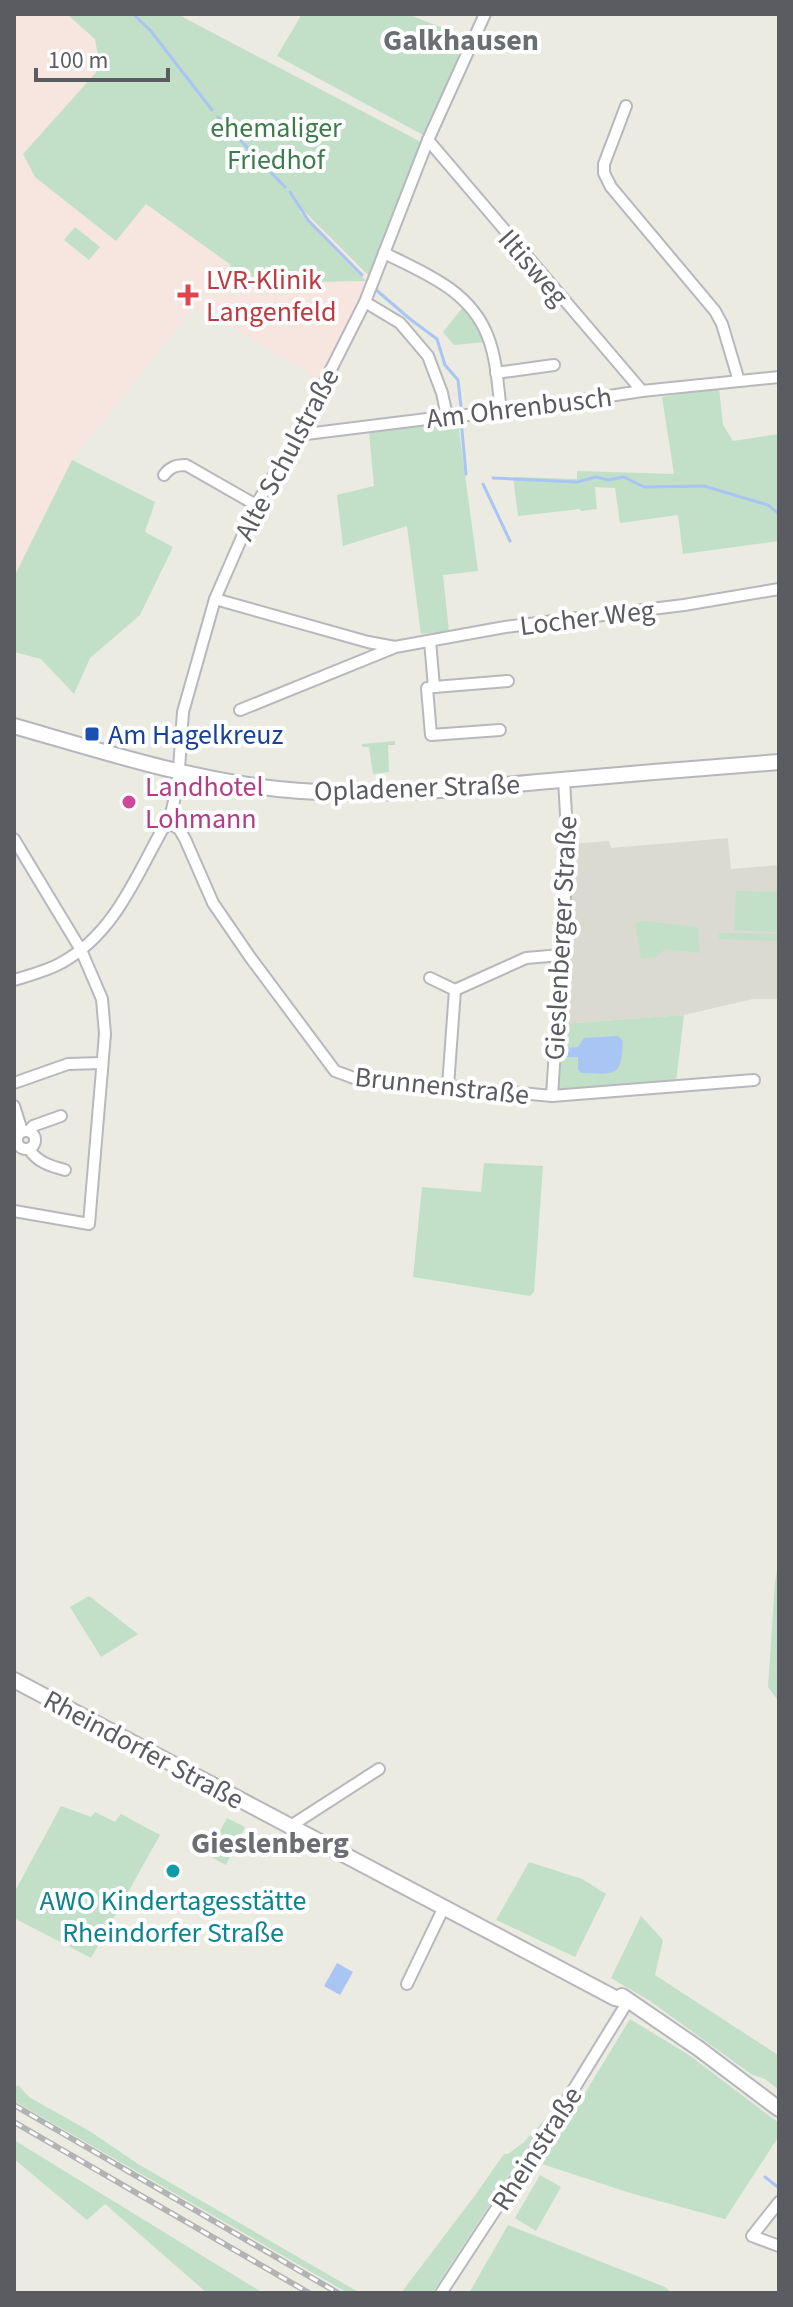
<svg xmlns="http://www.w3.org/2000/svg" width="793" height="2307" font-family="'Source Sans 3',sans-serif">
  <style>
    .education { fill: #dbdad0 }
    .medical { fill: #f7e6df }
    .green { fill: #c1e0c7 }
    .water { fill: #a9c5f3 }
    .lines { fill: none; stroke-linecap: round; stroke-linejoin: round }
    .stream { stroke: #a9c5f3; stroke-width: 3 }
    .minor-casing { stroke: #b7b8bd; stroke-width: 14 }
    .secondary-casing { stroke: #b5b7bc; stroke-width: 18 }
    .minor { stroke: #fff; stroke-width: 10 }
    .secondary { stroke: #fff; stroke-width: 14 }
    .rail-casing { stroke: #b2b3b3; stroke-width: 6 }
    .rail { stroke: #fff; stroke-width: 3; stroke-dasharray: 9; stroke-linecap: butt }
    .health-dot { fill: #e0444e; stroke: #fff; stroke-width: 3 }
    .transit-dot { fill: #1a4fb4; stroke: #fff; stroke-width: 3 }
    .hotel-dot { fill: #d1479c; stroke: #fff; stroke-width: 3 }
    .culture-dot { fill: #0f9aa8; stroke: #fff; stroke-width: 3 }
    .labels { text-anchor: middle; stroke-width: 8; stroke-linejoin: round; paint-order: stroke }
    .park-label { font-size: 28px; fill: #3e7c4d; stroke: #fff }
    .street-label { font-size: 28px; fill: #5a5c61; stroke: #fff }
    .health-label { font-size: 28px; fill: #be3a42; stroke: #fff; text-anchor: start }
    .transit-label { font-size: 28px; fill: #164399; stroke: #fff; text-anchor: start }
    .hotel-label { font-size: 28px; fill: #b23c85; stroke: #fff; text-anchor: start }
    .culture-label { font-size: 28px; fill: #0d838f; stroke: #fff }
    .neighbourhood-label { font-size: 30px; font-weight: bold; fill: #6b6e73; stroke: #fff }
  </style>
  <rect width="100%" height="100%" fill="#ebebe2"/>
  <polygon class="education" points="728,838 731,869 779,865 779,999 753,999 684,1015 560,1024 569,844 609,841 611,848"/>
  <polygon class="medical" points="14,14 179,14 421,142 355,310 322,381 195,305 72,460 14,577"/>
  <g class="green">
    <polygon points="70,14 177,14 421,142 369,276 305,212 299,211 366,281 253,283 226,272 231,265 146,204 116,241 35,177 23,154 100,68 95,39 69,16"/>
    <polygon points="302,14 407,14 466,37 425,136 277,56"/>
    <polygon points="75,227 100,247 89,260 64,240"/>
    <polygon points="464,306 477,323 485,342 454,345 443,332"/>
    <polygon points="719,388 723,425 733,441 779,434 779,541 683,554 678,515 620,523 615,488 595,487 597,509 581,511 580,509 518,516 513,477 577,479 577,471 674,474 662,397"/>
    <polygon points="458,423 478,571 443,575 449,631 421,634 407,526 343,546 337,495 374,486 369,432"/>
    <polygon points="72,460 155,502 145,532 173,547 140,615 90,658 74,694 41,659 14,652 14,577"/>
    <polygon points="395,741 395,745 388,745 389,772 373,774 369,747 362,747 362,744"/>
    <polygon points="736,891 779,892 779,932 734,930"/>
    <polygon points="644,921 698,927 700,953 665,949 657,957 641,959 635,923"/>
    <polygon points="719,933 779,934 779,941 719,939"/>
    <polygon points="684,1015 676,1082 560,1091 556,1087 560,1024"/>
    <polygon points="484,1163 543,1166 534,1292 530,1296 413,1277 422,1187 481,1192"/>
    <polygon points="779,1560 779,1702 768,1687 775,1582"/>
    <polygon points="89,1596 138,1634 101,1657 70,1607"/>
    <polygon points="61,1806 91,1817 95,1812 115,1822 121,1814 160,1835 91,1958 14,1918 14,1893"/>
    <polygon points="227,1818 245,1827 226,1865 207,1855"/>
    <polygon points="529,1862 582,1879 606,1894 575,1957 496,1920"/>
    <polygon points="641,1916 663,1940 655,1975 775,2053 779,2057 779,2090 765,2079 751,2074 650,2001 611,1978"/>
    <polygon points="630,2019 689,2055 779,2123 779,2136 725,2219 630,2193 542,2164"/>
    <polygon points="18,2085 29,2097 91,2132 138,2164 360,2293 348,2293 14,2101 14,2088"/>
    <polygon points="547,2117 432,2293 401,2293 476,2194 504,2154 508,2154 524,2142"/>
    <polygon points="14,2140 263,2293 207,2293 105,2204 87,2220 14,2159"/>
    <polygon points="540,2175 561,2187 536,2231 515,2218"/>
    <polygon points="508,2225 665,2287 672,2293 469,2293"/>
  </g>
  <g class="water">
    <path d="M 618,1036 L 623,1041 C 621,1078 616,1074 581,1073 L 578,1069 L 578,1057 L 566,1057 L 564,1055 L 567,1048 L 578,1047 L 584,1038 Z"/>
    <polygon points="337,1963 353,1972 340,1995 324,1986"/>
  </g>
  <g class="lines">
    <g class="stream">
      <polyline points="133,14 150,30 212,110"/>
      <polyline points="218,117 285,187"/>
      <polyline points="290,192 308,220 362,275"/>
      <polyline points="375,289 410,319 437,339 445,365 458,380 461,407"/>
      <polyline points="461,420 466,474"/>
      <polyline points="493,478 577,482 596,477 608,480 624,477 644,487 704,486 768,505 779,514"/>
      <polyline points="483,484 510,541"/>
      <polyline points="765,2177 779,2188"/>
    </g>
    <defs>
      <g id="minor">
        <polyline points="626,106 604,164 604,173 611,187 715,311 722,324 739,381"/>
        <polyline points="428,140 642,391"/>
        <path d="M 384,253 C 425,273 471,291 488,337 C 497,360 498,388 501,412"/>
        <polyline points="365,302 400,323 428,356 442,393 447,416"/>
        <polyline points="496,373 554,365"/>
        <polyline points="298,435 435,418 510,411 642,391 779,377"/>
        <path d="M 164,475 C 170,467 176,465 186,465 L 256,505"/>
        <polyline points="215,599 368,642 395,647 505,627 684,605 779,589"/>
        <polyline points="430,641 434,687 508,681"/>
        <polyline points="434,687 427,688 431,735 500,730"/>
        <polyline points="240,710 393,648"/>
        <polyline points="169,823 179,829 185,839 213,903 250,957 335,1071 362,1081 448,1086 552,1096 754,1080"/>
        <polyline points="14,839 81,950 102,999 105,1034 89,1224 14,1211"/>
        <polyline points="430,978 455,990 526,958 561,955"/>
        <path d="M 14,980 C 30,975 47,971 61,963 C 113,935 135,879 162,830 L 169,823 L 178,783 L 183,712 L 215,599 L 256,505 L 298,435 L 365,302 L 428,140 L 485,14"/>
        <polyline points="14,1083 68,1064 102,1063"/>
        <polyline points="448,1086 455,990"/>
        <polyline points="552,1096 568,849 564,780"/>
        <polyline points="14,1106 22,1131"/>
        <circle cx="26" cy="1140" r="9"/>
        <polyline points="29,1131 33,1126 61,1116"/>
        <path d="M 29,1149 C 37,1162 50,1166 65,1170"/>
        <polyline points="289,1827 379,1769"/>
        <polyline points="407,1984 444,1907"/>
        <polyline points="779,2202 752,2236 779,2246"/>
        <polyline points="441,2293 564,2105 628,2001"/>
      </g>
      <g id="secondary">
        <path d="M 14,726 C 101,751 188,779 278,789 C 365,798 452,790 538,782 C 618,775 699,768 779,762"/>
        <polyline points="14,1680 615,1998 628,2001"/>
        <polyline points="622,1996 698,2048 779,2109"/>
      </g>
    </defs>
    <use href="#minor" class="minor-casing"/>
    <use href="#secondary" class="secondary-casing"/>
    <use href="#minor" class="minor"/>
    <use href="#secondary" class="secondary"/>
    <defs>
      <g id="rail">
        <polyline points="14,2105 338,2293"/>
        <polyline points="14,2122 309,2293"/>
      </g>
    </defs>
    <use href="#rail" class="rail-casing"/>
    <use href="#rail" class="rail"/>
  </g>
  <path class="health-dot" d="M184 283h8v8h8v8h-8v8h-8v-8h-8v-8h8z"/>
  <rect class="transit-dot" x="84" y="726" width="16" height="16" rx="4"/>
  <circle class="hotel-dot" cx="129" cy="802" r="8"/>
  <circle class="culture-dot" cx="173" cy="1871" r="8"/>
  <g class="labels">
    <g class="park-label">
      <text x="276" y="137">ehemaliger<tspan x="276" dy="32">Friedhof</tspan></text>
    </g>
    <g class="street-label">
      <text transform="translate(534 267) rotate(49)" y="10">Iltisweg</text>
      <text transform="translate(519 407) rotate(-7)" y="10">Am Ohrenbusch</text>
      <text transform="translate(286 454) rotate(-62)" y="10">Alte Schulstraße</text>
      <text transform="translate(587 617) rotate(-7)" y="10">Locher Weg</text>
      <text transform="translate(417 787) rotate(-2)" y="10">Opladener Straße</text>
      <text transform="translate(560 938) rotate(-87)" y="10">Gieslenberger Straße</text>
      <text transform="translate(442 1085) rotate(6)" y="10">Brunnenstraße</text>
      <text transform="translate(144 1749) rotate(28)" y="10">Rheindorfer Straße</text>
      <text transform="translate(536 2148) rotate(-57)" y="10">Rheinstraße</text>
    </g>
    <g class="health-label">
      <text x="206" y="289">LVR-Klinik<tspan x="206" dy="32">Langenfeld</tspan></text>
    </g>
    <g class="transit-label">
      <text x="108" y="744">Am Hagelkreuz</text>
    </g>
    <g class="hotel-label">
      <text x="145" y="796">Landhotel<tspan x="145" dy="32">Lohmann</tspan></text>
    </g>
    <g class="culture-label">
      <text x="173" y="1910">AWO Kindertagesstätte<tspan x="173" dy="32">Rheindorfer Straße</tspan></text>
    </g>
    <g class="neighbourhood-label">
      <text x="461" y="50">Galkhausen</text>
      <text x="270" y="1853">Gieslenberg</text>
    </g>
  </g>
  <rect width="793" height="2307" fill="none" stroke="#5a5c61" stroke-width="32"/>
  <path d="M36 68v12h132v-12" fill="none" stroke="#5a5c61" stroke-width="4"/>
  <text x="48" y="68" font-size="24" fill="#5a5c61" stroke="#ffffff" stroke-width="6" paint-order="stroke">100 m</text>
</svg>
